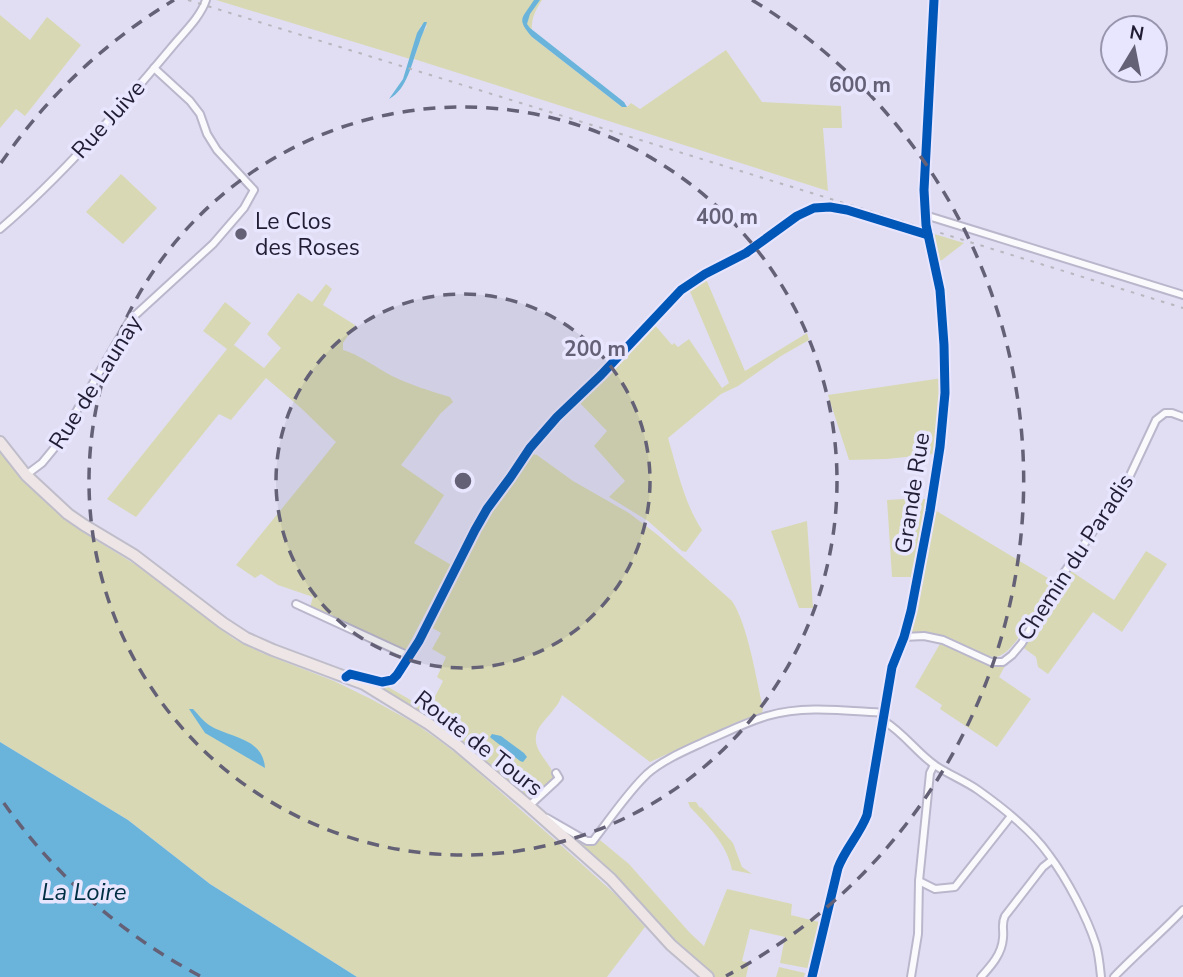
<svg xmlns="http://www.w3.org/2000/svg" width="1183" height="977" font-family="'Nunito Sans',sans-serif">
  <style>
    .green { fill: #d8d9b4 }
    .water { fill: #6ab4dc }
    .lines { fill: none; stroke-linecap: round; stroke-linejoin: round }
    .street-casing { stroke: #bab7cc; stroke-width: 10 }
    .primary-casing { stroke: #c0bdca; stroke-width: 14 }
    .street { stroke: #fafafd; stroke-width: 6 }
    .primary { stroke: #eee6e6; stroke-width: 10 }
    .rail { stroke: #b8b7be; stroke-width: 2; stroke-dasharray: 3.5 7; stroke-linecap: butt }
    .cycleway-casing { stroke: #e8e5ff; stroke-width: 13 }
    .cycleway { stroke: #0057b8; stroke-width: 9 }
    .ring { fill: none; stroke: #646177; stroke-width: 3.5; stroke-dasharray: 12 9 }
    .poi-dot { fill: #646177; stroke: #e8e5ff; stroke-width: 2.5 }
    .labels { text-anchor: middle; stroke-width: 7; stroke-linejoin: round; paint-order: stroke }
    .street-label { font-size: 23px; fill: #211d34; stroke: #e8e5ff }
    .poi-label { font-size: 23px; fill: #211d34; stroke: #e8e5ff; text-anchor: start }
    .water-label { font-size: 24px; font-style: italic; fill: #002f43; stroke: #e8e5ff }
    .centre { fill: #646177; stroke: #e8e5ff; stroke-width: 3.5 }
    .ring-label { font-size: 21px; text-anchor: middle; font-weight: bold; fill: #646177; stroke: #e8e5ff; stroke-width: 7; stroke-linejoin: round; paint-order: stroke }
  </style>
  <rect width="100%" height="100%" fill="#e1def4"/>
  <g class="green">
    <path d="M 216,0 L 542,0 C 533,14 531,20 532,37 L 622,107 L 627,107 L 631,103 L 640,109 L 726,50 L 762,102 L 841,106 L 842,128 L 823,128 L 828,191 L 414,59 L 422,34 L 427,26 L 421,25 L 410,59 Z"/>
    <polygon points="0,15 30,40 47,17 81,45 25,116 16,109 0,128"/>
    <polygon points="121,174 157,208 123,244 86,212"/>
    <polygon points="931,233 964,243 942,260 938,261"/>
    <path d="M 706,279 L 745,371 L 807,333 L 809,340 L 781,356 L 738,386 L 721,394 L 668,438 C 677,468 684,503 702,530 L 686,552 L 682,551 L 648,521 L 609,497 L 625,481 L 594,446 L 607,431 L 577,400 L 653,323 L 672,345 L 674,343 L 678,347 L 689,339 L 722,388 L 729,383 L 688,287 Z"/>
    <path d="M 326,284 L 332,289 L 323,305 L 355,325 L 343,343 L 343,350 C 356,353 379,369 392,376 C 411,385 430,391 450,397 L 453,402 L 440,414 L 401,465 L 444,495 L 414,543 L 453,566 L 447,572 L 406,650 L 310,607 L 313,597 L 278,585 L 261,574 L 255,578 L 236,565 L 336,442 L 302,409 L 266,378 L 231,420 L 219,414 L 136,517 L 107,499 L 227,349 L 203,331 L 225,302 L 251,323 L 234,345 L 264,368 L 281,348 L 267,334 L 298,293 L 312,302 Z"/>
    <polygon points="942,378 934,454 887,459 849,460 828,395"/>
    <polygon points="0,450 43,500 75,527 136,565 234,639 262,653 334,681 371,699 416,724 440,741 461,757 564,848 615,894 645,927 607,977 357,977 210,884 128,820 0,742"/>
    <path d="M 533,454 L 537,455 L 573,481 L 629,513 L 659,536 L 732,601 C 748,625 756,678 763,708 L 762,713 L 737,722 L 650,762 L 562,695 C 560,700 558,705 554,709 C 549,716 540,724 537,732 C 527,761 584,774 530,800 C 477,755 425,711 363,679 L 388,687 L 428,710 L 443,681 L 437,677 L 446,657 L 432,649 L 441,633 L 429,626 L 439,609 L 482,523 L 528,458 Z"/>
    <polygon points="904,499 927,499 911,577 892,577 887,500"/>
    <path d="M 935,510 L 1053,581 C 1043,597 1014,658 994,657 C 980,657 966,646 953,641 C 940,636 925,634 910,633 Z"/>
    <polygon points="807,521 813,608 799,608 771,531"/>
    <polygon points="1146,551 1167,564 1122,632 1093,612 1048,674 1038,667 1036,657 1021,646 1071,571 1114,600"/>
    <polygon points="941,642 990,664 1006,664 999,677 1031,699 997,747 940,709 942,705 915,687"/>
    <path d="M 688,802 L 696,802 L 700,808 L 701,807 L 733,843 L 742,867 L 752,874 L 732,870 C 727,844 708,826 690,807 Z"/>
    <polygon points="557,824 587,842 594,844 600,840 629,864 690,933 704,946 727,889 792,904 791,915 823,923 812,969 780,963 785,937 750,929 742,961 749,963 746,977 715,977 681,949"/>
    <polygon points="779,967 805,973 804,977 776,977"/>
  </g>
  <g class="water">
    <path d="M 534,0 L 540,0 L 530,14 L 527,24 L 530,28 L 624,102 L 627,107 L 622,107 L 532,37 C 516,18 522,19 534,0 Z"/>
    <path d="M 424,22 L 427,22 C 425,29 421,36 419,44 C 412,62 407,90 389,99 L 403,79 L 417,33 Z"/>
    <path d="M 189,709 L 193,709 C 198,714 203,721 209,725 C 229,738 263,737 265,768 L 205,733 Z"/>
    <polygon points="492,734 501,736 524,753 527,757 523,762 520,761 491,738 490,737"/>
    <polygon points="0,742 128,820 210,884 357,977 0,977"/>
  </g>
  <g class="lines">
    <defs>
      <g id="street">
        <polyline points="925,215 1183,295"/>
        <path d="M 0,229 C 61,177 120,109 171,48 C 183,33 200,18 206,0"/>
        <polyline points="26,475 42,463 56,446 130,320 213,244 244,208 254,190 217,150 207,134 200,114 190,101 154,68"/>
        <polyline points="296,604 409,656"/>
        <polyline points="904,637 924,636 943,640 991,662 1003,662 1012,655 1022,643 1056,584 1125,486 1156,420 1165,413 1172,413 1183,417"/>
        <polyline points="351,674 382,682 392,680 397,675 419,641 475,530 487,509 510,478 530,448 557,417 601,375 681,290 705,274 746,253 797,216 814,208 830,207 847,210 928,235"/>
        <path d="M 884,721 C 904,733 917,753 936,766 C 950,775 965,781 978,790 C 1002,807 1033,832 1049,855 C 1067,879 1087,917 1096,945 C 1099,955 1100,967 1101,977"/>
        <polyline points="529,806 556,781 559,778 556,773"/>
        <path d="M 547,818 L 587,841 L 593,841 C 610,819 627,793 647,774 C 664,759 687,750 708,740 C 727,732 747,722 767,716 C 805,705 846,711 885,713"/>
        <polyline points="919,881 935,889 955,887 1011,816"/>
        <path d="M 812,977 L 838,868 C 845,849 860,834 867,815 L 892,667 L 904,637 L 911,611 L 930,511 L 940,447 L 945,393 L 944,345 L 940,290 L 926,225 L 924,190 L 934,0"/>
        <polyline points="911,977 918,934 919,881 930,773 934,765"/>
        <path d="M 981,977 C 991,966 1002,954 1003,938 C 1004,929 1001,924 1005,916 L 1043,867 L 1052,860"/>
        <path d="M 1114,977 C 1136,954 1161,933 1183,910"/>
      </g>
      <polyline id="primary" points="0,442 26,475 68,514 84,525 134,555 223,623 246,638 273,650 364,684 429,724 457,745 529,806 611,879 671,945 708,977"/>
    </defs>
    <use href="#street" class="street-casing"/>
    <use href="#primary" class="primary-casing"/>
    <use href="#street" class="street"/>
    <use href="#primary" class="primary"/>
    <polyline class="rail" points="188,0 1183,308"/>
    <defs>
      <g id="cycleway">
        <polyline points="346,677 350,674 382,682 392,680 397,675 419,641 475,530 487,509 510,478 530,448 557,417 601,375 681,290 705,274 746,253 797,216 814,208 830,207 847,210 928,235"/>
        <path d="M 812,977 L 838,868 C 845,849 860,834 867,815 L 892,667 L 904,637 L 911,611 L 930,511 L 940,447 L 945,393 L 944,345 L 940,290 L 926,225 L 924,190 L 934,0"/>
      </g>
    </defs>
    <use href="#cycleway" class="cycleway-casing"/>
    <use href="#cycleway" class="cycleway"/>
  </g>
  <circle cx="463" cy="481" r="187" fill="#646177" fill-opacity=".12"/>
  <g class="ring">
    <circle cx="463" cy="481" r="187"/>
    <circle cx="463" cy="481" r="374"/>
    <path d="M200 976A561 561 0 0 1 1 799M1 163A561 561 0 0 1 174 0M752 0A561 561 0 0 1 726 976"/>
  </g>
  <circle class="poi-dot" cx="241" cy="234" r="7"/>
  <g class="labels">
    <g class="street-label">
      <text transform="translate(108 119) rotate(-48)" y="8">Rue Juive</text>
      <text transform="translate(95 382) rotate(-58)" y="8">Rue de Launay</text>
      <text transform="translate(912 493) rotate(-81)" y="8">Grande Rue</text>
      <text transform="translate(1075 557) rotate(-57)" y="8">Chemin du Paradis</text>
      <text transform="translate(479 743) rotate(38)" y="8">Route de Tours</text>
    </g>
    <g class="poi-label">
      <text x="255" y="229">Le Clos<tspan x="255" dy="26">des Roses</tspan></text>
    </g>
    <g class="water-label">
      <text x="84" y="900">La Loire</text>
    </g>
  </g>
  <circle cx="463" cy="481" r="10" class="centre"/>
  <g class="ring-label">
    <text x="860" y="92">600 m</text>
    <text x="727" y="224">400 m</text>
    <text x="595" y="356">200 m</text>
  </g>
  <g transform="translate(1134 49) rotate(10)"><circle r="33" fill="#e8e5ff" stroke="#9895ae" stroke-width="2"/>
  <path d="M0-5L12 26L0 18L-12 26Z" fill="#646177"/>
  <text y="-10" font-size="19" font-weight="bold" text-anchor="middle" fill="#211d34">N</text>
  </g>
</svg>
